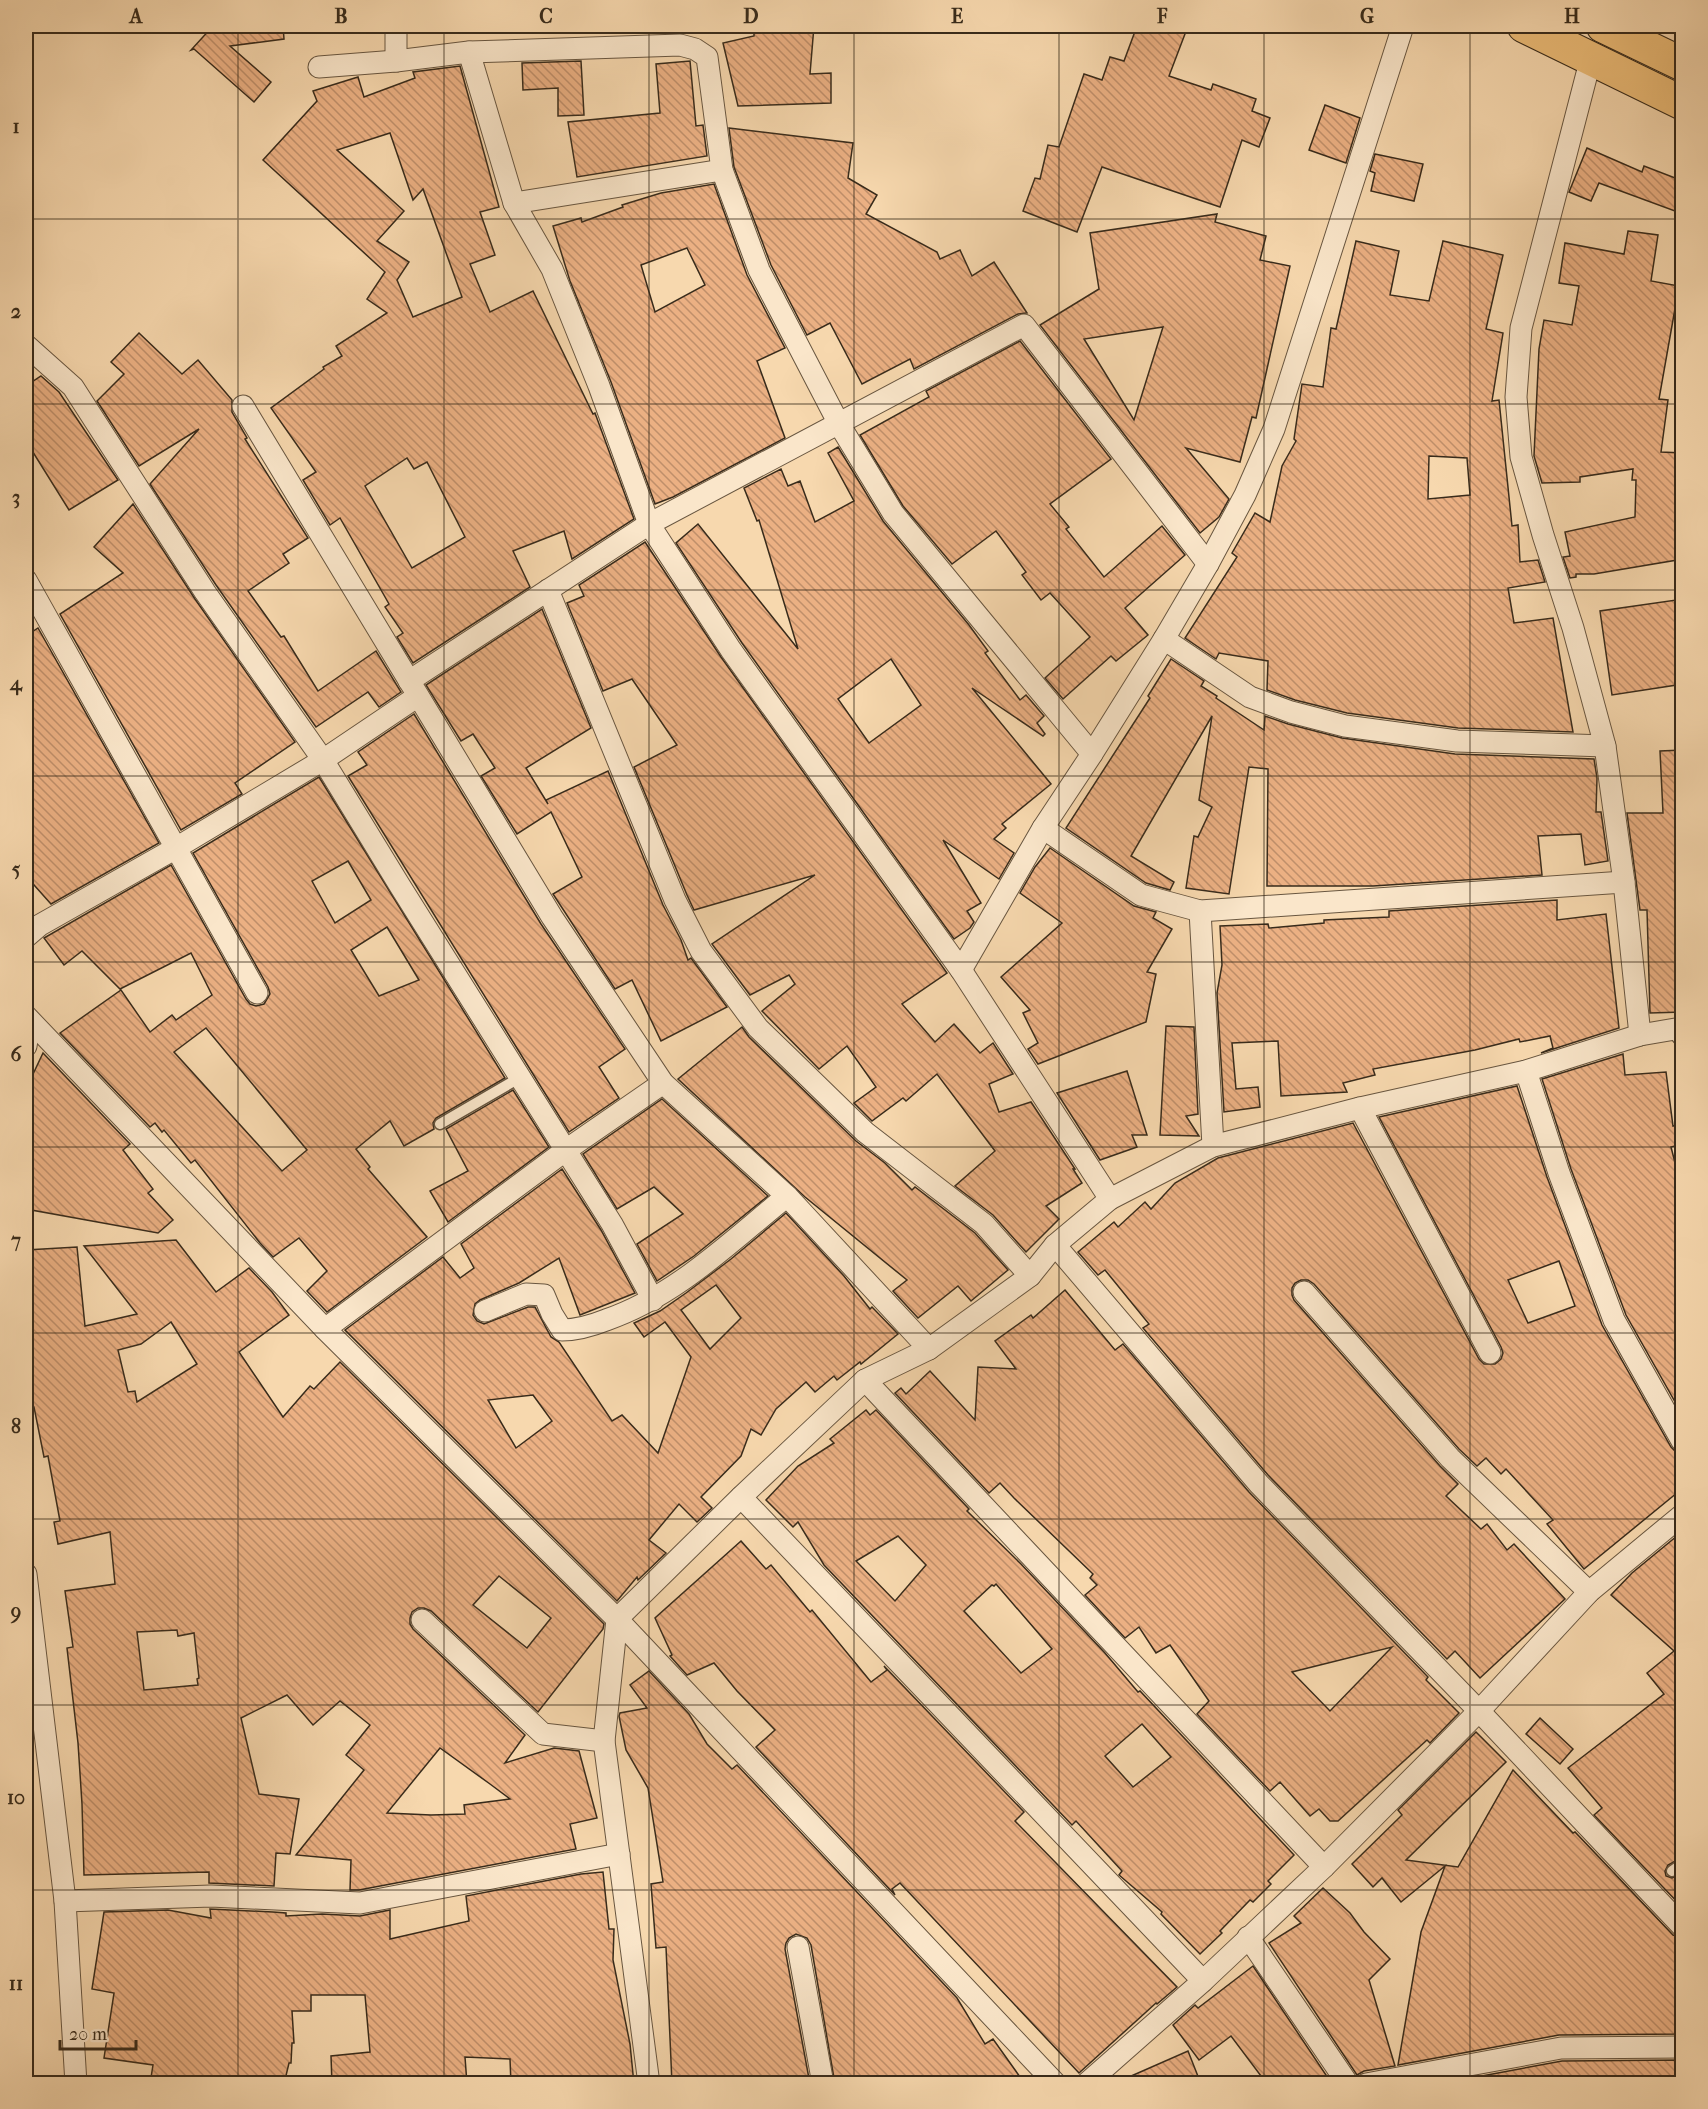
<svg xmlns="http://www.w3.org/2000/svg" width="1708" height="2109" font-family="'IM FELL French Canon',serif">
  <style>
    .building { fill: url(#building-back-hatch); stroke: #382b1b; stroke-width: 1.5; fill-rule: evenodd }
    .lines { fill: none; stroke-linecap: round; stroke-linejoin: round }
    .lane-casing { stroke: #685640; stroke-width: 13 }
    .street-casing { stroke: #685640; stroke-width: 23 }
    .highway-casing { stroke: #382b1b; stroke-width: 35 }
    .lane { stroke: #fae6ca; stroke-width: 10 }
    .street { stroke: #fae6ca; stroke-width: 21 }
    .highway { stroke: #ecbc77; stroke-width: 33 }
    .grid { fill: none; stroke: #382b1b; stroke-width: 1.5; stroke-opacity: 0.55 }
    .neatline { fill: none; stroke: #382b1b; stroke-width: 2 }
    .grid-label { font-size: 20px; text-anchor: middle; font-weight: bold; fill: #382b1b }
  </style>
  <defs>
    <pattern id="building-back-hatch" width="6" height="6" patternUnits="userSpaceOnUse" patternTransform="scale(1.5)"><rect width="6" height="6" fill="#ebb083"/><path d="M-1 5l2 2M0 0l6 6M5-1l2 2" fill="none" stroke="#bf8f6a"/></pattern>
  </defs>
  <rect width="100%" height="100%" fill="#f7d8ae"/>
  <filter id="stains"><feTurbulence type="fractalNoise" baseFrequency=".00333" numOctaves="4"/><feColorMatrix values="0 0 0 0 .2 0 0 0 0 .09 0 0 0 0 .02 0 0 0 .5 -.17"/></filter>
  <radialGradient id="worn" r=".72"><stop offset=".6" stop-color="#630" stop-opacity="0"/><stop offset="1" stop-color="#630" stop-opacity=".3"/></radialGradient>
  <g class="building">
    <polygon points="213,26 283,26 284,39 230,46 271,82 254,102 194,49 191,50"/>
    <polygon points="766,26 814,26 810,74 831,73 831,103 738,106 723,43 754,36 754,31 765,31"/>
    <polygon points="1137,26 1188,26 1169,76 1211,90 1213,84 1256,99 1252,111 1270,118 1259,147 1242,140 1220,207 1102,167 1077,232 1023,211 1035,178 1040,179 1048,145 1059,147 1084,74 1102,80 1110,57 1124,61"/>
    <polygon points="581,61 584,115 558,116 558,88 523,90 522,63"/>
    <polygon points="690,61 696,126 703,125 707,156 577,177 568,122 660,113 656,64"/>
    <path d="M 460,66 L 499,207 L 480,212 L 495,255 L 470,264 L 490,312 L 533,291 L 593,414 L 595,413 L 634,519 L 572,559 L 564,531 L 513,551 L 530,587 L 413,663 L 397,637 L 403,633 L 385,607 L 389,604 L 340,518 L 330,525 L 303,480 L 316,472 L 271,408 L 324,369 L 323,367 L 342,356 L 336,346 L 387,313 L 367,299 L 385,272 L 263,160 L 317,101 L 313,91 L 358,77 L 364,97 L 415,78 L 413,72 ZM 390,133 L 413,200 L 423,189 L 462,297 L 413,317 L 397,280 L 409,262 L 377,241 L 404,211 L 337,150 ZM 407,458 L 414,469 L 427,462 L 465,537 L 412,568 L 365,486 Z"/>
    <polygon points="1325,105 1360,118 1346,163 1309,150"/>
    <polygon points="729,128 853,143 848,178 877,195 866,214 937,252 940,259 960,250 972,276 994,262 1027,313 1018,314 914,369 910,359 862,384 830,323 807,335 771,265 734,167"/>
    <polygon points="1587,148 1642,172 1644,166 1683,181 1683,214 1599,183 1591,201 1569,192"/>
    <polygon points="1375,154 1423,164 1414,201 1371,191 1375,173 1370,171"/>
    <path d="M 714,184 L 747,275 L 785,348 L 757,361 L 785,438 L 673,497 L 655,504 L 611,382 L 570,281 L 553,226 L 581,218 L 582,222 L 623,207 L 622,205 L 661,193 ZM 687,248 L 705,285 L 655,312 L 641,265 Z"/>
    <path d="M 1217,214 L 1215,222 L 1266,236 L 1260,260 L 1290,266 L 1256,418 L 1252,417 L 1240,462 L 1186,448 L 1229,499 L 1219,517 L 1200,533 L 1040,325 L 1099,289 L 1090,233 ZM 1163,327 L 1134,420 L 1084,339 Z"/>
    <polygon points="1628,231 1658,235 1651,281 1679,286 1659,399 1668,400 1661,452 1683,453 1683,559 1594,574 1576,574 1576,577 1570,578 1563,557 1570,556 1565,532 1635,517 1636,480 1632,480 1633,469 1580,477 1580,482 1542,483 1534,456 1539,349 1544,320 1572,325 1579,286 1559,283 1565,243 1624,254"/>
    <path d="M 1356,241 L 1399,251 L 1390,295 L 1429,301 L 1443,241 L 1503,255 L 1486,329 L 1503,333 L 1492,401 L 1499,400 L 1512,526 L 1518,525 L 1520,562 L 1538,560 L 1545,582 L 1508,588 L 1514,623 L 1553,618 L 1573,732 L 1458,728 L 1347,713 L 1295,700 L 1267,690 L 1268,661 L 1219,653 L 1216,659 L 1185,638 L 1237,557 L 1232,553 L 1255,513 L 1270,522 L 1282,466 L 1296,441 L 1294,439 L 1302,384 L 1323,387 L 1331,328 L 1336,329 ZM 1429,456 L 1467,458 L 1470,495 L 1428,499 Z"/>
    <polygon points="139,333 182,374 198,360 232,400 232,412 247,438 245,439 308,538 283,554 289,563 248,591 281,637 284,636 318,691 376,651 401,692 379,707 368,692 316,727 216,585 150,484 199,429 139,466 97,401 124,374 111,362"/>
    <polygon points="1020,341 1111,459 1050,504 1069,527 1066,529 1104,577 1162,526 1185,555 1125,608 1148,635 1116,661 1111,656 1063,699 1045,678 1090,637 1050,593 1041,600 1022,575 1026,572 996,531 952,564 903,506 860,435 929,397 926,391"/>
    <polygon points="41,376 59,392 118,480 69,510 26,441 26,386"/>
    <path d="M 838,447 L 883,521 L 969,625 L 988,651 L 985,653 L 1020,700 L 1026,695 L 1044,716 L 1037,723 L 1045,734 L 1043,736 L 972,688 L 1051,784 L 1002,824 L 1006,828 L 994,839 L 1014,853 L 999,879 L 943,840 L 981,903 L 967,911 L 974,922 L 970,928 L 954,939 L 742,643 L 676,543 L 698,524 L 798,649 L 759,520 L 757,521 L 744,488 L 781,469 L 788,486 L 800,481 L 815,522 L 854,501 L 828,453 ZM 891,659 L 921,705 L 869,743 L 838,699 Z"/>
    <polygon points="133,504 195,599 295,742 235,783 242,794 181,830 60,614 123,573 94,547"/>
    <polygon points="645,542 721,657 947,973 902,1004 935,1042 954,1024 980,1053 993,1043 1013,1074 989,1084 999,1112 1031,1102 1075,1169 1073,1169 1082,1183 1046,1206 1059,1219 1026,1252 993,1215 955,1186 995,1151 937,1074 906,1101 903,1098 872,1121 854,1103 876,1087 847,1046 819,1069 762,1011 795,984 789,975 750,995 712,944 815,875 694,910 687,895 634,767 677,745 632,679 603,691 567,603 584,596 579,585"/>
    <polygon points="1683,599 1683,684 1612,695 1600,611"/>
    <polygon points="542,609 591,728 526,768 548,804 546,800 608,771 663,905 681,940 688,960 691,958 727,1007 661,1041 632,980 615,989 553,894 582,877 551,812 517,834 481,776 495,768 473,734 461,741 426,685"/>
    <polygon points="38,628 159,843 51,904 26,876 26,636"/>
    <polygon points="1171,659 1204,681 1201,686 1217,696 1216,698 1264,730 1265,716 1288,724 1342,738 1455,754 1594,759 1597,778 1596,812 1601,812 1608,861 1585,865 1581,834 1538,836 1542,875 1373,886 1267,886 1268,769 1249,767 1229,894 1186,888 1194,836 1198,837 1212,807 1199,800 1212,716 1131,856 1174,882 1170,890 1146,883 1066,828 1150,698 1148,696"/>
    <polygon points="414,714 541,924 625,1049 599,1067 619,1098 569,1132 348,776 367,765 358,752"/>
    <polygon points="1683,750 1683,1012 1650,1013 1647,910 1640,910 1627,813 1663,813 1660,751"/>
    <path d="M 319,777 L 505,1078 L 436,1118 L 433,1123 L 434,1129 L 404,1146 L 390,1121 L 356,1149 L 370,1167 L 368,1169 L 427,1237 L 327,1312 L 307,1291 L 327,1271 L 299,1238 L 273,1257 L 260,1243 L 195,1160 L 191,1163 L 164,1130 L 162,1132 L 155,1123 L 150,1127 L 60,1033 L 121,990 L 150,1032 L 172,1015 L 176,1020 L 212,995 L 191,953 L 120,989 L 82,951 L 64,965 L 44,938 L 171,865 L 246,999 L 250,1004 L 256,1006 L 264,1004 L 270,994 L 268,987 L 193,853 ZM 348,861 L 371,900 L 335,923 L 312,881 ZM 387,927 L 419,980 L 379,996 L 351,950 ZM 206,1028 L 307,1150 L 282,1171 L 174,1052 Z"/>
    <polygon points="1050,848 1134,906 1156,912 1153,918 1172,929 1147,972 1156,974 1146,1022 1038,1064 1028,1049 1038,1043 1023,1013 1030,1010 1001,977 1062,923 1020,893 1035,867"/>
    <polygon points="1557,900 1557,920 1606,914 1619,1028 1541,1053 1553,1048 1550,1036 1520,1042 1519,1039 1475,1050 1373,1069 1375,1075 1343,1083 1347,1092 1281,1096 1278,1041 1232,1043 1236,1089 1258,1087 1260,1107 1224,1112 1217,993 1222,965 1220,926 1268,924 1269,928 1324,923 1324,920 1389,917 1389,911"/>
    <polygon points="1166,1026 1194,1027 1198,1114 1186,1116 1199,1136 1160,1135"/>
    <polygon points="742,1027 749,1037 856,1141 885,1163 912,1190 915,1187 975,1233 1008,1270 971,1301 958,1286 918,1318 893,1291 907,1280 805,1197 678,1079"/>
    <polygon points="43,1053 130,1144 123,1150 153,1189 148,1193 173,1220 158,1233 26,1209 26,1162 30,1163 26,1136 26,1089"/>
    <polygon points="1623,1054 1625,1075 1666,1072 1673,1126 1683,1124 1683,1144 1671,1147 1683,1194 1683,1416 1626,1315 1571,1169 1542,1079"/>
    <polygon points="1127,1071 1147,1135 1132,1135 1137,1147 1100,1160 1057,1093"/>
    <path d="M 1517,1086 L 1547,1177 L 1602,1325 L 1671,1447 L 1676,1452 L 1683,1454 L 1683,1488 L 1584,1569 L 1547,1524 L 1553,1520 L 1506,1469 L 1501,1474 L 1486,1458 L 1477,1466 L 1459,1449 L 1314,1284 L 1308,1280 L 1301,1280 L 1295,1283 L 1292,1288 L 1292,1295 L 1294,1300 L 1440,1466 L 1458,1484 L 1446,1496 L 1481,1529 L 1487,1524 L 1507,1550 L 1514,1544 L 1565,1599 L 1480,1678 L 1455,1651 L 1447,1659 L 1268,1475 L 1143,1328 L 1149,1324 L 1105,1270 L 1098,1275 L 1078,1252 L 1114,1222 L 1118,1227 L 1145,1202 L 1151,1209 L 1175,1183 L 1218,1158 L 1353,1123 L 1479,1359 L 1484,1364 L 1495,1364 L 1501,1359 L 1503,1353 L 1501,1347 L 1379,1117 ZM 1559,1261 L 1575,1306 L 1528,1323 L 1508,1280 Z"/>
    <polygon points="513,1090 549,1147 448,1222 430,1191 468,1171 446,1129"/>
    <polygon points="662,1099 768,1196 694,1256 657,1281 637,1244 683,1214 654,1187 617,1209 583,1154"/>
    <path d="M 562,1169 L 601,1230 L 635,1293 L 580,1315 L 559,1258 L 519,1283 L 480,1300 L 475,1304 L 473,1315 L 477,1321 L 484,1324 L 528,1307 L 535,1307 L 551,1337 L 559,1342 L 612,1421 L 622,1415 L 658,1453 L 691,1357 L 665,1322 L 644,1337 L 634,1323 L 660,1311 L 686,1293 L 731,1259 L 786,1213 L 844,1276 L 870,1309 L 872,1307 L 898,1334 L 861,1364 L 860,1362 L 837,1380 L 834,1376 L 815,1392 L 806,1382 L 776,1409 L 761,1435 L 751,1429 L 741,1456 L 701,1497 L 712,1508 L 697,1522 L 679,1504 L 649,1540 L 666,1553 L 638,1580 L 637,1577 L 617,1601 L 345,1330 L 443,1257 L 460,1278 L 474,1268 L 461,1244 ZM 716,1285 L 741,1318 L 710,1349 L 681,1310 ZM 533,1395 L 552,1421 L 516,1448 L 488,1400 Z"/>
    <path d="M 176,1240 L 216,1292 L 249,1268 L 272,1292 L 289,1315 L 239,1352 L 283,1417 L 310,1386 L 314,1389 L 340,1362 L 604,1624 L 603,1629 L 538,1712 L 431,1611 L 424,1608 L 418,1608 L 412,1612 L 410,1618 L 410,1624 L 413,1629 L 525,1735 L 505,1763 L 554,1748 L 579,1751 L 597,1818 L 570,1824 L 576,1849 L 359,1890 L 350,1890 L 351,1860 L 296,1855 L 364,1770 L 346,1755 L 370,1725 L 340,1701 L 313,1725 L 287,1695 L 241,1718 L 259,1794 L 299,1799 L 290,1854 L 276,1853 L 274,1886 L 209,1883 L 209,1872 L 84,1875 L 82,1804 L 78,1743 L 67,1648 L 73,1647 L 65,1591 L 115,1584 L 110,1532 L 58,1544 L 54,1522 L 60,1521 L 48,1456 L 44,1457 L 34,1407 L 28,1408 L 26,1397 L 26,1250 L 77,1247 L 85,1326 L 137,1314 L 84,1246 ZM 171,1322 L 197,1364 L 137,1402 L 135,1391 L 128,1392 L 118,1350 L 141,1344 ZM 499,1576 L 551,1618 L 527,1648 L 473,1605 ZM 177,1630 L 178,1636 L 194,1633 L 199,1678 L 197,1679 L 198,1685 L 144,1690 L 137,1632 ZM 440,1748 L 490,1784 L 510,1799 L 464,1805 L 465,1814 L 431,1815 L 387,1813 Z"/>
    <path d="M 1065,1290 L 1115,1350 L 1123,1344 L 1249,1492 L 1428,1677 L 1426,1680 L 1459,1713 L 1430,1743 L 1427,1740 L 1338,1821 L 1330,1821 L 1319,1809 L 1310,1816 L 1280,1782 L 1270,1791 L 1197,1714 L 1209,1701 L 1170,1645 L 1156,1653 L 1139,1627 L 1125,1638 L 1085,1595 L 1097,1585 L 1090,1578 L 1093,1574 L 1014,1498 L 1000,1483 L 989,1493 L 895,1393 L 901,1388 L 906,1394 L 930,1371 L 975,1420 L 978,1367 L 1016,1369 L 995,1341 L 1031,1315 L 1033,1318 ZM 1392,1647 L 1330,1711 L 1292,1672 Z"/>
    <path d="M 866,1410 L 870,1415 L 876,1410 L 969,1509 L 967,1511 L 1021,1564 L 1105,1653 L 1138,1692 L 1140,1691 L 1294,1855 L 1268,1881 L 1271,1884 L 1253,1902 L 1250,1900 L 1220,1931 L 1222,1933 L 1200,1954 L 1161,1914 L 1162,1912 L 1119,1875 L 1122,1871 L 1076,1821 L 1072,1825 L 824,1565 L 798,1522 L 793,1527 L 766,1500 L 798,1466 L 834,1443 L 830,1439 ZM 898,1536 L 926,1565 L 895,1601 L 856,1561 ZM 996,1584 L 1052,1649 L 1021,1673 L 964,1611 L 992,1585 L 994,1586 ZM 1142,1724 L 1171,1757 L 1133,1787 L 1105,1756 Z"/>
    <polygon points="1683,1531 1683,1857 1668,1865 1665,1871 1666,1876 1672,1878 1683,1873 1683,1908 1594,1815 1602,1808 1568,1768 1664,1694 1647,1673 1674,1651 1611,1595 1632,1573"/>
    <polygon points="741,1541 766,1569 771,1565 810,1612 812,1610 871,1682 887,1670 884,1666 1024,1812 1015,1821 1177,1987 1157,2004 1156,2003 1079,2073 900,1883 892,1889 895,1895 756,1747 775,1730 737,1691 714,1663 687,1675 670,1656 672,1655 655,1618"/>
    <polygon points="649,1671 689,1714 707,1744 732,1769 737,1765 957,1998 985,2044 993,2039 1025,2084 835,2084 811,1945 807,1938 796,1934 789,1938 786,1943 785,1949 810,2084 672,2084 666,1947 656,1948 651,1884 663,1882 648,1788 626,1750 619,1716 620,1713 647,1708 630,1685"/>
    <polygon points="1540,1718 1573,1749 1560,1764 1526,1734"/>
    <polygon points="1476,1732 1506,1762 1406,1860 1458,1867 1513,1770 1573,1833 1575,1832 1673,1935 1683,1938 1683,2034 1559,2035 1398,2065 1421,1932 1445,1866 1401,1902 1382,1878 1373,1887 1352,1864 1402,1815 1398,1810"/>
    <polygon points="603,1872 609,1929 614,1929 613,1960 630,2044 634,2084 511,2084 510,2059 465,2057 467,2084 332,2084 331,2056 370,2052 365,1995 311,1995 311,2011 292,2011 294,2043 292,2043 291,2063 289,2063 284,2084 150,2084 153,2065 104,2058 114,1993 92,1989 104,1912 168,1910 211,1918 210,1909 273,1912 286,1913 286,1916 322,1914 360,1916 390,1910 390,1939 469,1921 466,1896 581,1874"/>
    <polygon points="1323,1888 1350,1913 1364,1932 1390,1959 1369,1980 1395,2066 1364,2071 1357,2075 1269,1943 1301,1923 1294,1916"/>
    <polygon points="1253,1966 1332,2084 1267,2084 1231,2036 1199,2060 1173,2025 1195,2005 1198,2008"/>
    <polygon points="1188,2051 1201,2084 1113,2084"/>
    <polygon points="1683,2060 1683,2084 1439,2084 1562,2061"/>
  </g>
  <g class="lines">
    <defs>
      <g id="lane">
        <polyline points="440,1124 521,1077"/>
        <polyline points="1672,1871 1682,1864"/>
      </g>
      <g id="street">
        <polyline points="396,26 396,61"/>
        <polyline points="469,52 514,203 552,269 599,386 649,524 731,650 961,970 1110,1199"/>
        <polyline points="1591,58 1521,328 1516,397 1521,457 1543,535 1573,628 1605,746 1624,882 1640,1035"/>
        <polyline points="319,67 396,61 469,52 680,45 695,49 707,57 722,170 759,270 839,424 893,513 1092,754"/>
        <polyline points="514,203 722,170"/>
        <polyline points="26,345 73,387 205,592 323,760 400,886 612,1224 653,1300"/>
        <polyline points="243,406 552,917 663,1083 787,1196 929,1349"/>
        <polyline points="26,580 257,993"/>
        <polyline points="548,590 675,900 701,951 758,1028 788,1057 865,1132 984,1224 1030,1276"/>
        <polyline points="1164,639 1250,697 1291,712 1345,726 1457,741 1605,746"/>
        <polyline points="409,681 649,524 1024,325 1208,564"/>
        <polyline points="1043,828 1141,895 1200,911 1624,882"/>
        <polyline points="1200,911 1213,1146"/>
        <polyline points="26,937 40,925 176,848 323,760 418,696"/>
        <polyline points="961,970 1043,828 1092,754 1164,639 1208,564 1245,495 1274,429 1403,26"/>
        <polyline points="26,1016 325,1329 617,1619 1056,2084"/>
        <polyline points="26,1046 30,1021"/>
        <polyline points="1526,1071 1559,1173 1614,1320 1682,1441"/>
        <polyline points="1360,1108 1490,1353"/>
        <polyline points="1055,1245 1259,1484 1479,1711 1682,1926"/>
        <polyline points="1304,1292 1450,1458 1589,1592"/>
        <path d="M 485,1311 L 526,1294 L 544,1295 L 552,1314 L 562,1330 C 578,1330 591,1326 606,1320 C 676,1296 730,1242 787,1196"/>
        <polyline points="325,1329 566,1150 663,1083"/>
        <polyline points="865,1380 1324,1867"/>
        <polyline points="741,1497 1203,1981"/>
        <polyline points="26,1574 65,1901 76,2084"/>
        <polyline points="422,1620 543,1734 604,1741"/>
        <polyline points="65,1901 211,1896 360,1903 619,1854"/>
        <polyline points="1248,1937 1348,2084"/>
        <polyline points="798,1947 823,2084"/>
        <polyline points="649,2084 604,1741 617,1619 741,1497 865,1380 929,1349 1030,1276 1055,1245 1110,1199 1213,1146 1360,1108 1526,1071 1640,1035 1681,1028 1682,1035"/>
        <polyline points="1086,2084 1203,1981 1324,1867 1479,1711 1589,1592 1682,1515"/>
        <polyline points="1366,2084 1561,2048 1682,2047"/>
      </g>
      <g id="highway">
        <polyline points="1524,26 1682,103"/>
        <polyline points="1603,26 1682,64"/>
      </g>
    </defs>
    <use href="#lane" class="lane-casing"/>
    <use href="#street" class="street-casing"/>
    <use href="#highway" class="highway-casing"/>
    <use href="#lane" class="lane"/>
    <use href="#street" class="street"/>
    <use href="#highway" class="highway"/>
  </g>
  <path class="grid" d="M 238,26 L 238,2084M 444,26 L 444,2084M 649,26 L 649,2084M 854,26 L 854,2084M 1059,26 L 1059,2084M 1264,26 L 1264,2084M 1470,26 L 1470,2084M 26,219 L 1682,219M 26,404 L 1682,404M 26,590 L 1682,590M 26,776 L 1682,776M 26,962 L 1682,962M 26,1147 L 1682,1147M 26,1333 L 1682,1333M 26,1519 L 1682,1519M 26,1705 L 1682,1705M 26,1890 L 1682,1890"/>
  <rect width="1708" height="2109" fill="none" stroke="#f7d8ae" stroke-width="66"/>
  <path d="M60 2040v9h76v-9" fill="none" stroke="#382b1b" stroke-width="3"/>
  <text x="69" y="2040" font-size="18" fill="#382b1b" stroke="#fae6ca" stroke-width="4.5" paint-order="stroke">20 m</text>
  <rect x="33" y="33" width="1642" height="2043" class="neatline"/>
  <g class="grid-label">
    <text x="136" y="23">A</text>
    <text x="341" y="23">B</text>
    <text x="546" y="23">C</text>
    <text x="751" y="23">D</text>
    <text x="957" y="23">E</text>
    <text x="1162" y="23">F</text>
    <text x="1367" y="23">G</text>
    <text x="1572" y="23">H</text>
    <text x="16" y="133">1</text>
    <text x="16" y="318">2</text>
    <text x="16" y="504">3</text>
    <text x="16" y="690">4</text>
    <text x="16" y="876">5</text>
    <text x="16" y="1061">6</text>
    <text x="16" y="1247">7</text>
    <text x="16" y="1433">8</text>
    <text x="16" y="1619">9</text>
    <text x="16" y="1804">10</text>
    <text x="16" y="1990">11</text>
  </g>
  <rect width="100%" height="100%" filter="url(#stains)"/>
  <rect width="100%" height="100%" fill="url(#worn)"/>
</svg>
